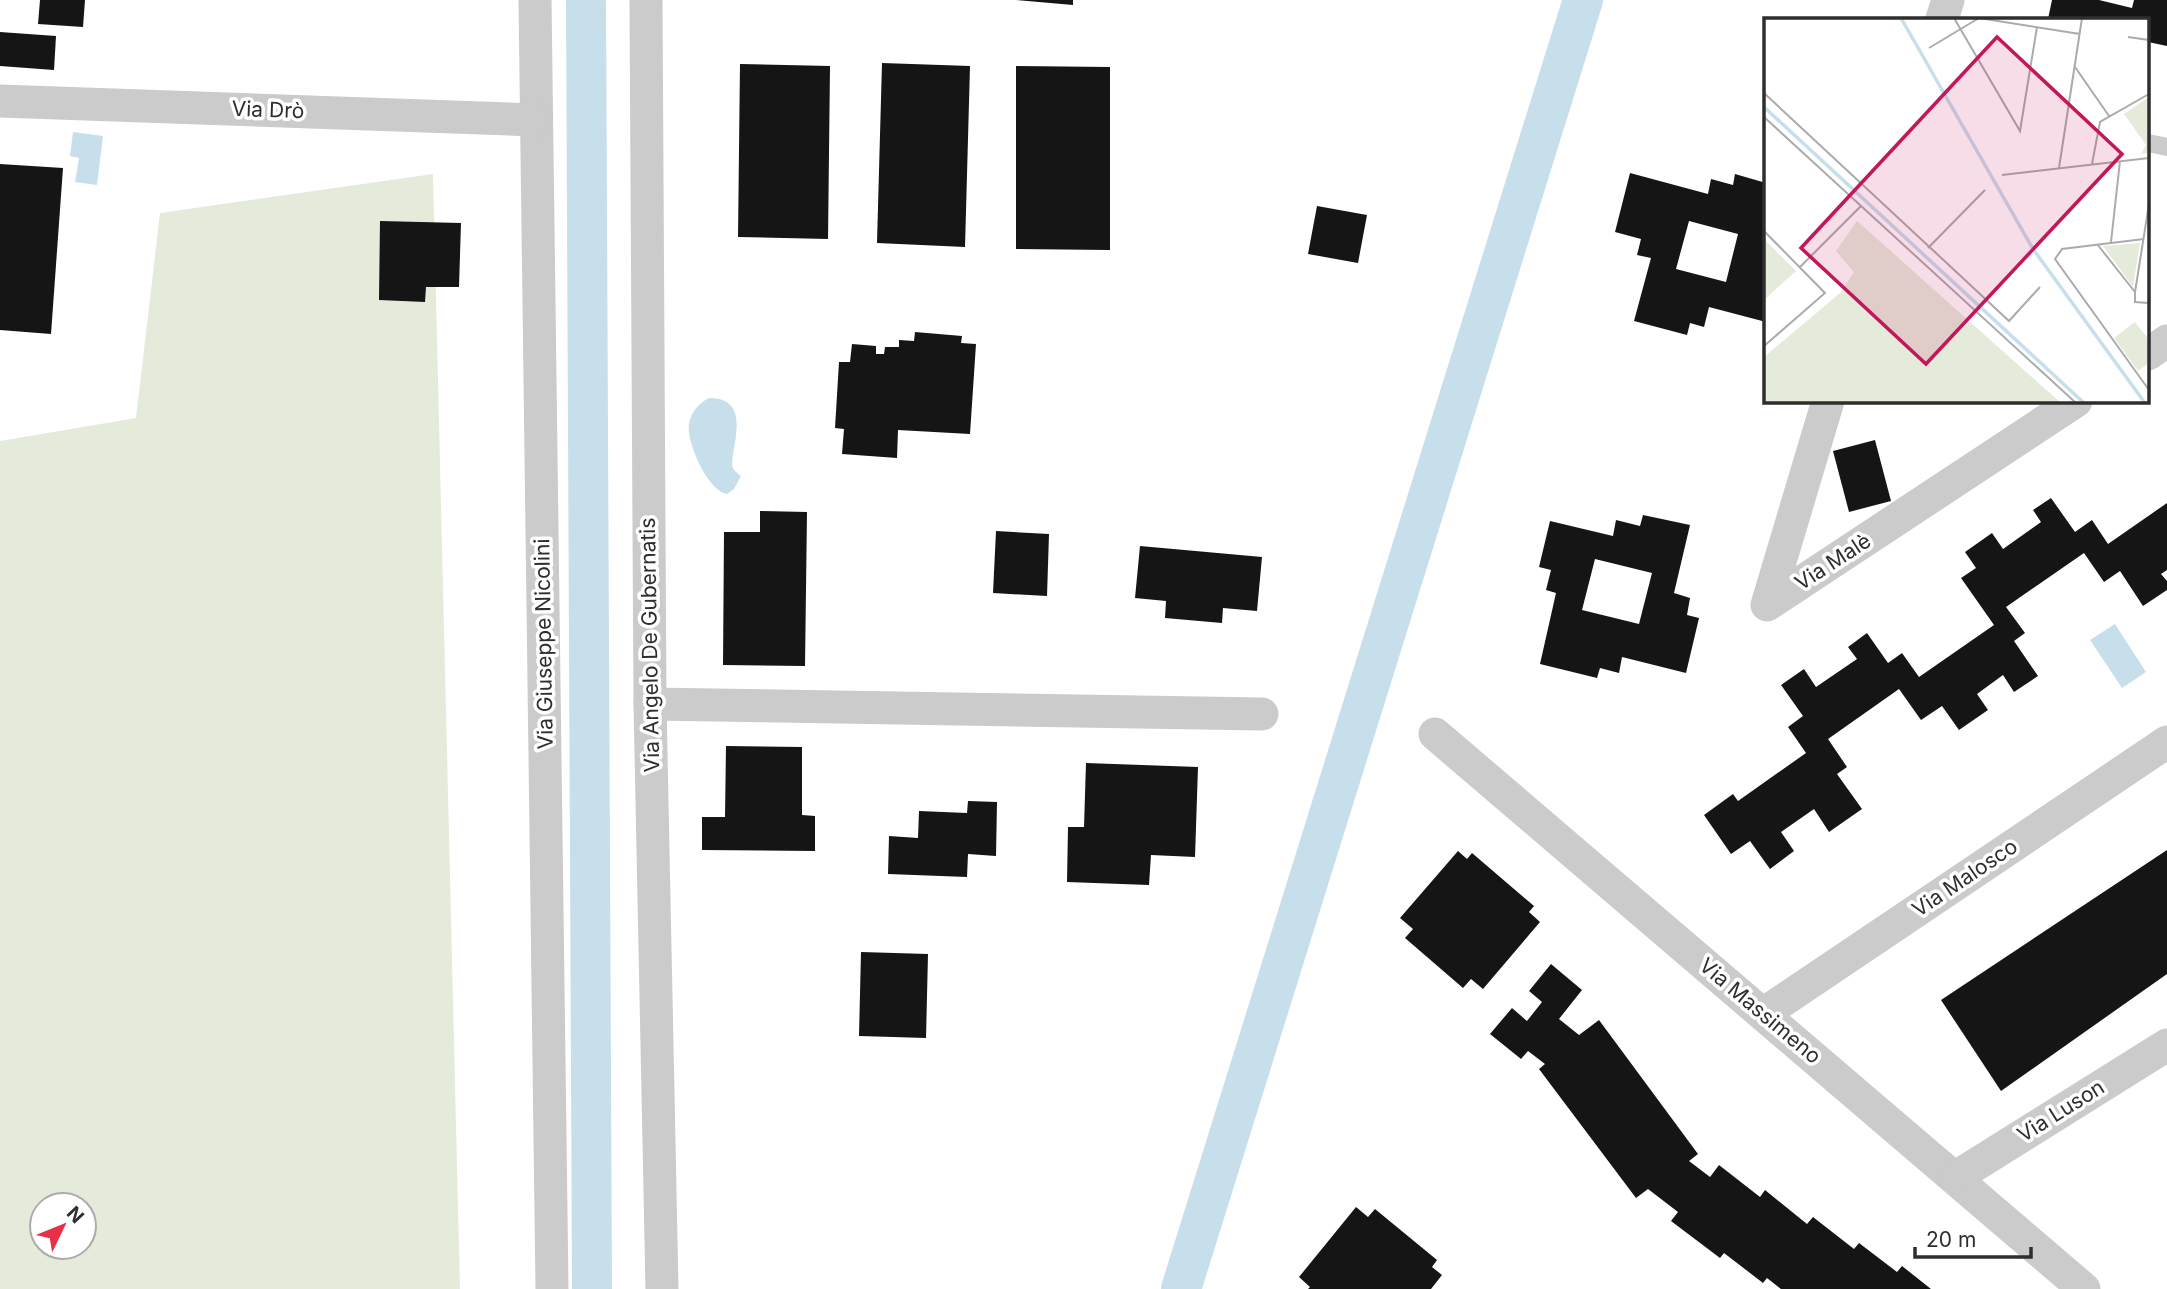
<svg xmlns="http://www.w3.org/2000/svg" width="2167" height="1289" font-family="Inter,sans-serif">
  <style>
    .green { fill: #e5ebdb; fill-rule: evenodd }
    .water { fill: #c7dfeb }
    .lines { fill: none; stroke-linecap: round; stroke-linejoin: round }
    .canal { stroke: #c7dfeb; stroke-width: 40 }
    .building { fill: #151515; fill-rule: evenodd }
    .lane { stroke: #cbcbcb; stroke-width: 18 }
    .street { stroke: #cbcbcb; stroke-width: 33 }
    .labels { text-anchor: middle; stroke-width: 7; stroke-linejoin: round; paint-order: stroke }
    .street-label { font-size: 21px; fill: #2e2e2e; stroke: #fff }
    .inset-river { fill: none; stroke: #c7dfeb; stroke-width: 3.5 }
    .inset-road { fill: none; stroke: #ababab; stroke-width: 2 }
    .view { fill: #c2185b; fill-opacity: 0.15; stroke: #c2185b; stroke-width: 3.5 }
    .inset-edge { fill: none; stroke: #2e2e2e; stroke-width: 3.5 }
  </style>
  <rect width="100%" height="100%" fill="#fff"/>
  <path class="green" d="M 433,174 L 460,1289 L 0,1289 L 0,441 L 136,418 L 160,213 ZM 42,1205 L 84,1205 L 84,1247 L 42,1247 Z"/>
  <g class="water">
    <polygon points="73,132 103,136 97,185 75,182 79,158 70,156"/>
    <path d="M 709,398 C 756,398 728,453 733,468 C 734,470 739,475 741,476 L 734,489 L 727,494 C 708,491 686,442 689,424 C 691,412 699,403 709,398 Z"/>
    <polygon points="2115,624 2146,672 2122,688 2090,640"/>
  </g>
  <g class="lines">
    <g class="canal">
      <polyline points="586,0 592,1289"/>
      <polyline points="1181,1289 1583,0"/>
    </g>
  </g>
  <g class="building">
    <polygon points="40,0 85,0 83,27 38,24"/>
    <polygon points="1016,0 1073,0 1073,5"/>
    <polygon points="2052,0 2099,0 2132,8 2134,0 2167,0 2167,46 2148,42 2148,19 2048,19"/>
    <polygon points="0,32 56,36 54,70 0,66"/>
    <polygon points="882,63 970,66 965,247 877,243"/>
    <polygon points="740,64 830,66 828,239 738,237"/>
    <polygon points="1016,66 1110,67 1110,250 1016,249"/>
    <polygon points="0,164 63,168 51,334 0,330"/>
    <path d="M 1630,173 L 1708,194 L 1711,179 L 1733,185 L 1735,174 L 1766,183 L 1766,322 L 1709,307 L 1704,327 L 1690,323 L 1687,335 L 1634,321 L 1651,258 L 1637,255 L 1641,239 L 1615,232 ZM 1689,221 L 1738,234 L 1726,282 L 1676,269 Z"/>
    <polygon points="1317,206 1367,215 1358,263 1308,254"/>
    <polygon points="380,221 461,223 459,287 426,287 425,302 379,300"/>
    <polygon points="915,332 962,336 961,343 976,344 970,434 898,430 897,458 842,454 844,429 835,428 839,362 850,362 852,344 876,346 876,354 884,354 885,347 899,347 899,340 914,341"/>
    <polygon points="1875,440 1891,501 1849,512 1833,451"/>
    <polygon points="2051,498 2075,532 2092,520 2108,544 2167,503 2167,570 2161,574 2167,581 2167,590 2143,606 2120,571 2104,582 2084,553 2006,607 2025,633 2014,641 2038,676 2014,692 2003,675 1977,694 1988,710 1959,730 1942,706 1921,720 1899,689 1828,739 1847,767 1837,774 1862,809 1829,832 1814,809 1781,832 1794,851 1770,869 1750,841 1731,854 1704,815 1733,794 1738,801 1806,753 1788,727 1803,716 1781,685 1804,669 1816,687 1857,659 1848,647 1867,633 1888,663 1902,653 1919,677 1994,625 1961,578 1976,568 1965,552 1992,533 2003,549 2041,522 2033,510"/>
    <polygon points="760,511 807,512 805,666 723,665 724,532 760,532"/>
    <path d="M 1643,515 L 1690,525 L 1674,593 L 1690,598 L 1687,615 L 1699,618 L 1686,673 L 1622,657 L 1619,673 L 1600,668 L 1597,678 L 1540,664 L 1556,593 L 1546,590 L 1551,570 L 1539,567 L 1550,521 L 1613,536 L 1616,520 L 1640,526 ZM 1595,559 L 1652,573 L 1639,624 L 1582,610 Z"/>
    <polygon points="996,531 1049,534 1047,596 993,593"/>
    <polygon points="1140,546 1262,557 1257,611 1223,608 1222,623 1165,618 1166,601 1135,598"/>
    <polygon points="726,746 802,747 802,815 815,816 815,851 702,850 702,817 725,817"/>
    <polygon points="1086,763 1198,767 1195,857 1151,855 1149,885 1067,882 1068,827 1084,827"/>
    <polygon points="968,801 997,802 996,856 968,854 967,877 888,874 889,836 918,838 919,811 967,813"/>
    <polygon points="2167,850 2167,974 2001,1091 1941,1000"/>
    <polygon points="1458,851 1467,859 1472,853 1534,906 1529,912 1540,922 1483,989 1471,979 1463,988 1405,938 1413,929 1400,918"/>
    <polygon points="861,952 928,954 926,1038 859,1036"/>
    <polygon points="1551,964 1582,990 1559,1019 1579,1035 1599,1020 1698,1154 1689,1161 1710,1177 1719,1165 1760,1197 1765,1190 1807,1224 1813,1217 1854,1249 1859,1243 1897,1272 1902,1266 1931,1289 1781,1289 1767,1278 1763,1283 1724,1253 1720,1258 1671,1221 1678,1212 1648,1189 1636,1198 1539,1069 1545,1064 1528,1051 1521,1059 1490,1034 1512,1008 1527,1021 1542,1002 1529,991"/>
    <polygon points="1356,1207 1368,1217 1375,1209 1437,1260 1432,1267 1442,1275 1431,1289 1308,1289 1310,1287 1299,1277"/>
  </g>
  <g class="lines">
    <polyline class="lane" points="2148,143 2167,147"/>
    <g class="street">
      <polyline points="535,0 552,1289"/>
      <polyline points="646,0 650,704 662,1289"/>
      <polyline points="1942,19 1948,0"/>
      <polyline points="0,101 535,120"/>
      <polyline points="2148,354 2167,341"/>
      <polyline points="1828,401 1767,605 2076,401"/>
      <polyline points="650,704 1262,714"/>
      <polyline points="1435,734 2084,1289"/>
      <polyline points="1763,1014 2167,742"/>
      <polyline points="1956,1177 2167,1045"/>
    </g>
  </g>
  <g class="labels">
    <g class="street-label">
      <text transform="translate(268 110) rotate(2)" y="7">Via Drò</text>
      <text transform="translate(1833 562) rotate(-33)" y="7">Via Malè</text>
      <text transform="translate(544 644) rotate(-91)" y="7">Via Giuseppe Nicolini</text>
      <text transform="translate(650 645) rotate(-91)" y="7">Via Angelo De Gubernatis</text>
      <text transform="translate(1965 878) rotate(-34)" y="7">Via Malosco</text>
      <text transform="translate(1760 1011) rotate(40)" y="7">Via Massimeno</text>
      <text transform="translate(2061 1111) rotate(-32)" y="7">Via Luson</text>
    </g>
  </g>
  <g transform="translate(1764 18)">
    <rect width="385" height="385" fill="#fff"/>
    <path d="M 385,79 L 385,135 L 377,136 L 382,127 L 360,96 ZM 93,203 L 297,385 L 0,385 L 0,339 L 76,275 L 90,254 L 72,233 ZM 0,221 L 32,253 L 0,282 ZM 376,225 L 369,269 L 339,228 ZM 371,304 L 385,322 L 385,345 L 374,353 L 350,320 Z" fill="#e5ebdb"/>
    <path class="inset-river" d="M 137,0 L 269,231 L 381,385M 0,89 L 320,385"/>
    <path class="inset-road" d="M 190,0 L 256,113 L 273,9M 215,0 L 316,16M 364,19 L 385,22M 165,30 L 215,0M 311,49 L 345,98M 0,75 L 245,303 L 276,269M 0,99 L 312,385M 328,146 L 336,104 L 385,76M 295,150 L 318,0M 238,157 L 385,140M 385,186 L 371,274 L 371,284 L 385,285M 0,213 L 61,275 L 0,328M 380,221 L 298,231 L 291,241 L 385,372M 347,224 L 356,143M 333,226 L 371,274M 164,230 L 221,172M 36,249 L 97,188"/>
    <path class="view" d="M 233,19 L 358,136 L 162,346 L 37,230 Z"/>
    <rect width="385" height="385" class="inset-edge"/>
  </g>
  <g transform="translate(63 1226) rotate(47)"><circle r="33" fill="#ffffff" stroke="#ababab" stroke-width="2"/>
  <path d="M0-5L12 26L0 18L-12 26Z" fill="#e53046"/>
  <text y="-10" font-size="19" font-weight="bold" text-anchor="middle" fill="#2e2e2e">N</text>
  </g>
  <path d="M1915 1247v10h116v-10" fill="none" stroke="#2e2e2e" stroke-width="3.5"/>
  <text x="1926" y="1247" font-size="21" fill="#2e2e2e" stroke="#ffffff" stroke-width="5" paint-order="stroke">20 m</text>
</svg>
